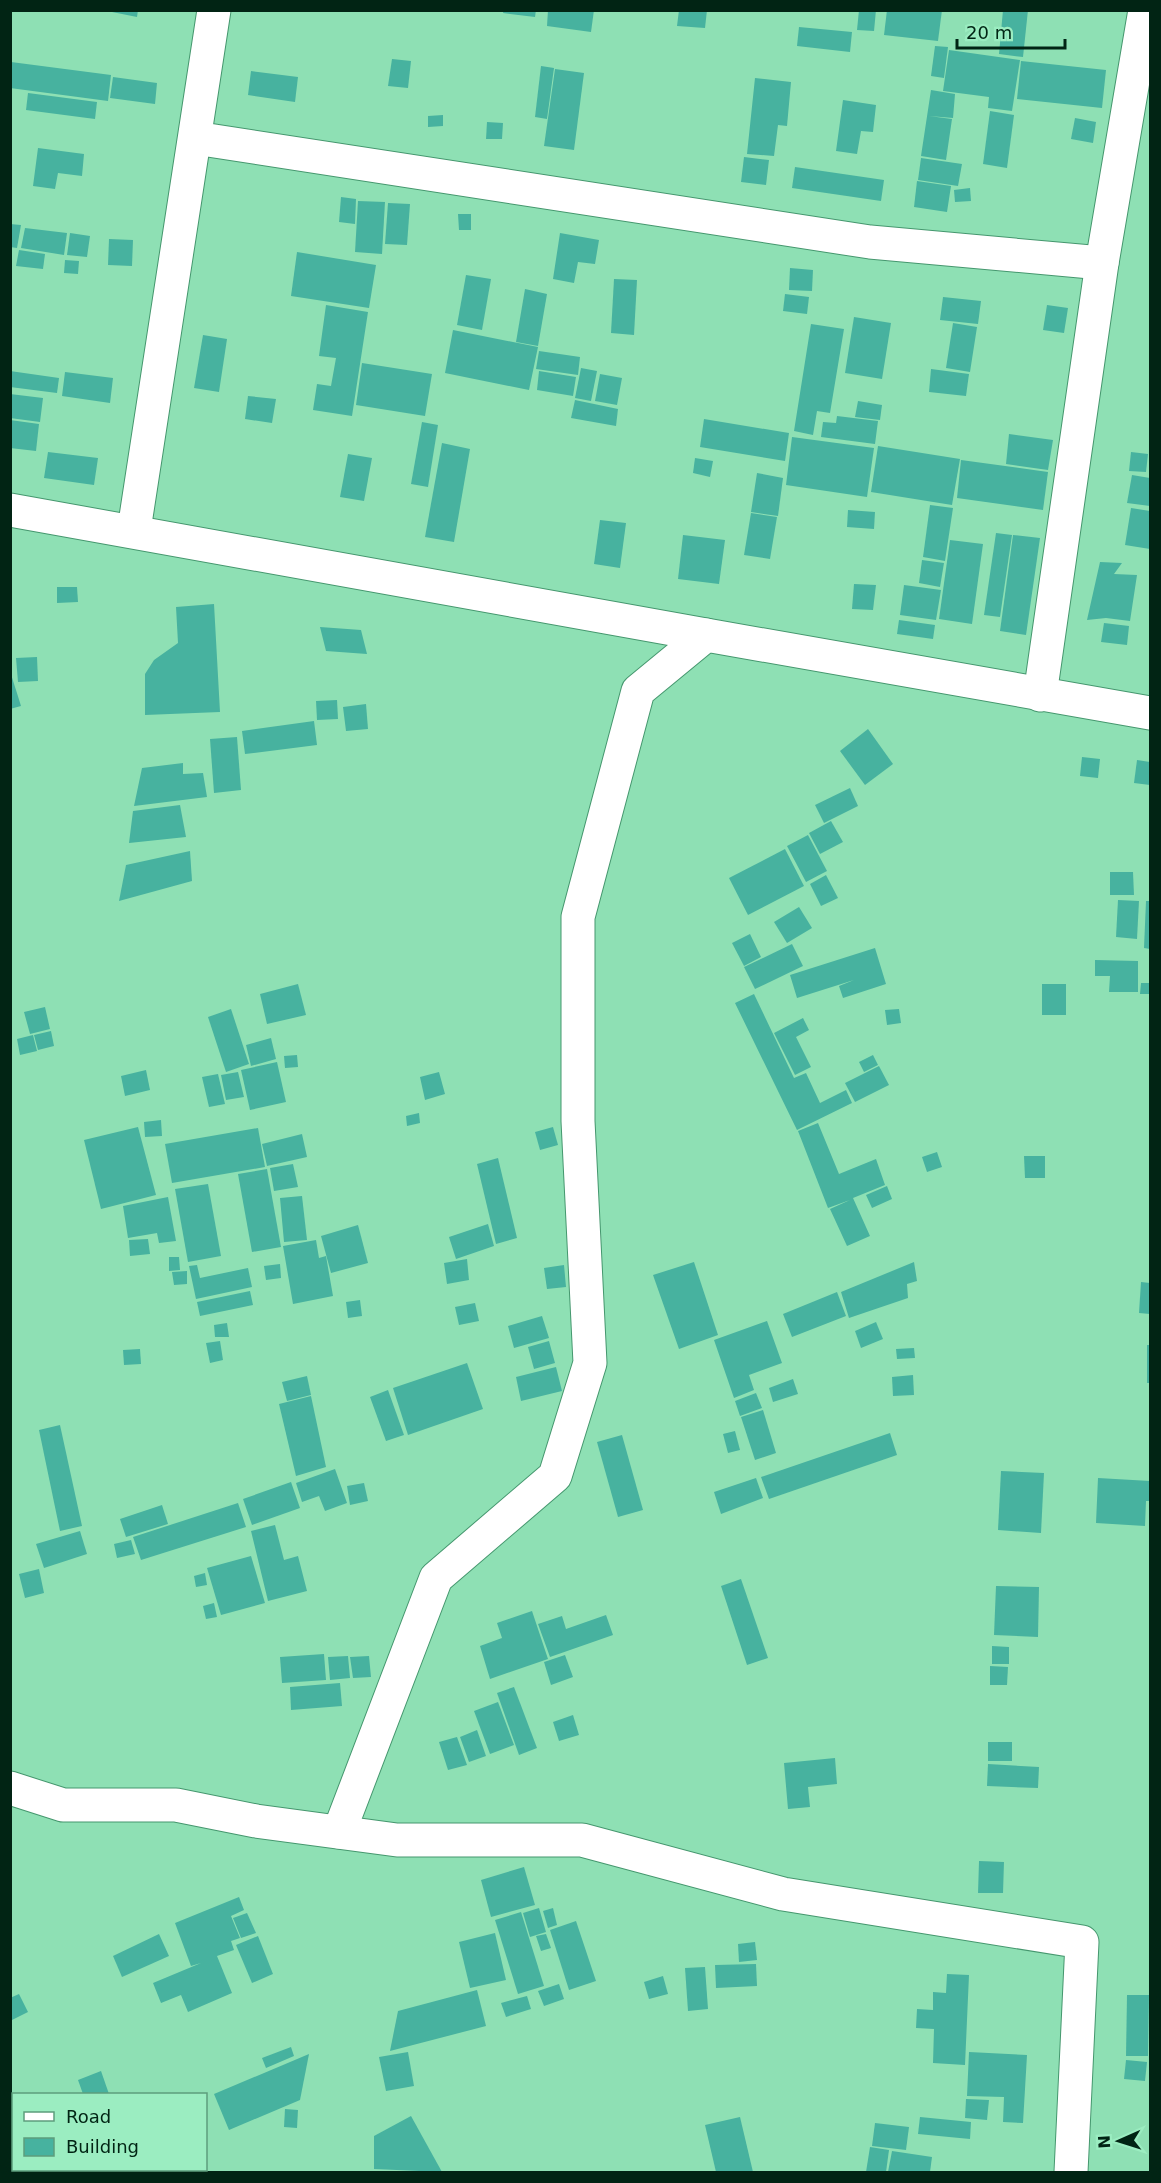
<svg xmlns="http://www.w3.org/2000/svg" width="1161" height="2183" font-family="'DejaVu Sans',sans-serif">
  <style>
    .building { fill: #47b29f }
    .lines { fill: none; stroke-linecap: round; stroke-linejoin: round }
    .minor-casing { stroke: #45976e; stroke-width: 35 }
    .minor { stroke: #fff; stroke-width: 33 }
  </style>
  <rect width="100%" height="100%" fill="#8ee0b4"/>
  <g class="building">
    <polygon points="102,10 138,10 137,17"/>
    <polygon points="504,10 536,10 535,17 503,13"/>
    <polygon points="548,10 594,10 591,32 547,26"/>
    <polygon points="679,10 707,10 705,28 677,26"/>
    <polygon points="859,10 876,10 874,31 857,30"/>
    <polygon points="887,10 942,10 938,41 884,35"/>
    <polygon points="1003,10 1028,10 1023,57 999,54"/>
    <polygon points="799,27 852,32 850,52 797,46"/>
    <polygon points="935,46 948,47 944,78 931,76"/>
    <polygon points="949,50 1020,60 1012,111 988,108 989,97 943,91"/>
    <polygon points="392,59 411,61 408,88 388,86"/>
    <polygon points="1021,61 1106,70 1102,108 1017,99"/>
    <polygon points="11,62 111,75 108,101 10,88"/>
    <polygon points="541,66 554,68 547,119 535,117"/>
    <polygon points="555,69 584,73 574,150 544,146"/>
    <polygon points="251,71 298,77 295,102 248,95"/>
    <polygon points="113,77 157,83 155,104 110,98"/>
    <polygon points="755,78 791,82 787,126 778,125 774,156 747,154"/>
    <polygon points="931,90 955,94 953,118 929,116 952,119 946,160 921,156"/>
    <polygon points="28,93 97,102 95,119 26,110"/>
    <polygon points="843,100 876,105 873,132 861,131 857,154 836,151"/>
    <polygon points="990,111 1014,115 1007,168 983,164"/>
    <polygon points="443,115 443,126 428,127 428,116"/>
    <polygon points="1075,118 1096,122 1093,143 1071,139"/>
    <polygon points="487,122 503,123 502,139 486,139"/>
    <polygon points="38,148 84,154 82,176 58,173 55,189 33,186"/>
    <polygon points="744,157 769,160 766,185 741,182"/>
    <polygon points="921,158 962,164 958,186 918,180"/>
    <polygon points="795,167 884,180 881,201 792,188"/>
    <polygon points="917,181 951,186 947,212 914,207"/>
    <polygon points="970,188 971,201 955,202 954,190"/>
    <polygon points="341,197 356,199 355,224 339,222"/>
    <polygon points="358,201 385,202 382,254 355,252"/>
    <polygon points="388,203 410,204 407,245 385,244"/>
    <polygon points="458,214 471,214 471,230 459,230"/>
    <polygon points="10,224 21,225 17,248 10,247"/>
    <polygon points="25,228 67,233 64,255 21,248"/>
    <polygon points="70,233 90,236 87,257 67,255"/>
    <polygon points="560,233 599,240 595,264 578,262 574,283 553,279"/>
    <polygon points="109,239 133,240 132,266 108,265"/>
    <polygon points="19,250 45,254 43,269 16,266"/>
    <polygon points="297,252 376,265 369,308 291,296"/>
    <polygon points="65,260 79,261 78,274 64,273"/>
    <polygon points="790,268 813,270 812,291 789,290"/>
    <polygon points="466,275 491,279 482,330 457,325"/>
    <polygon points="614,279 637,280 634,335 611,333"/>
    <polygon points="525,289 547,294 538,346 516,342"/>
    <polygon points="785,294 809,297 807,314 783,311"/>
    <polygon points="943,297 981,301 978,324 940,320"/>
    <polygon points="326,305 368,312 352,416 313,410 317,384 331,386 336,358 319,356"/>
    <polygon points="1047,305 1068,308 1064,333 1043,330"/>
    <polygon points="854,317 891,323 882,379 845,373"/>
    <polygon points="953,323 977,327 970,372 946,368"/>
    <polygon points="811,324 844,329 830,413 817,411 813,435 794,431"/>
    <polygon points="453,330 538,347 529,390 445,373"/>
    <polygon points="203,335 227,339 219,392 194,388"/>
    <polygon points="539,351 580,357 578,375 536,369"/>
    <polygon points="362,363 432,374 425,416 356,405"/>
    <polygon points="581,368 597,371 591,401 575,398"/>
    <polygon points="931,369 969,374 966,396 929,392"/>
    <polygon points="10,371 59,378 57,393 10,387"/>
    <polygon points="539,371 576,377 573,396 537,390"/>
    <polygon points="65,372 113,378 110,403 62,396"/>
    <polygon points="600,374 622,378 617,405 595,401"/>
    <polygon points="10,394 43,398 40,422 10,418"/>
    <polygon points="248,396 276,399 272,423 245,419"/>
    <polygon points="575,400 618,409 616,426 571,418"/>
    <polygon points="858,401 882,405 880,420 855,417"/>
    <polygon points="837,416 878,421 875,444 821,437 823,422 836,423"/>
    <polygon points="704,419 789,433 785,461 700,447"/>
    <polygon points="10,420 39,424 36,451 10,448"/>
    <polygon points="422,422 438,425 428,487 411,484"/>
    <polygon points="1009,434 1053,440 1048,470 1006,464"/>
    <polygon points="792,437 874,448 867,497 786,485"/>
    <polygon points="442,443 470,449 454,542 425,537"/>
    <polygon points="878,446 960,459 952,505 871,492"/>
    <polygon points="48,452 98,458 94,485 44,478"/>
    <polygon points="1131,452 1148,454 1146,472 1129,471"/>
    <polygon points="348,454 372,458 364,501 340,497"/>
    <polygon points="695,458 713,461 710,477 693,473"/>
    <polygon points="961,460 1048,472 1043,510 957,498"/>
    <polygon points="757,473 783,478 778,516 751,512"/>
    <polygon points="1132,475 1150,478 1150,506 1127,503"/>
    <polygon points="930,505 953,508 945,561 923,557"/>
    <polygon points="1131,508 1150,511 1150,549 1125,545"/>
    <polygon points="848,510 875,512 874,529 847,527"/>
    <polygon points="751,513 777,517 770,559 744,555"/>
    <polygon points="600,520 626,523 620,568 594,564"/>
    <polygon points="996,533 1012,535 1000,617 984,615"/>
    <polygon points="683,535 725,540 719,584 678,579"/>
    <polygon points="1013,535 1040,538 1026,635 1000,631"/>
    <polygon points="950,540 983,544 972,624 939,619"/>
    <polygon points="922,560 944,563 940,587 919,583"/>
    <polygon points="1100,562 1122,563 1114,574 1137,575 1130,621 1106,618 1087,620"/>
    <polygon points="854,584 876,585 873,610 852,609"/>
    <polygon points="904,585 941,590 936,620 900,615"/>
    <polygon points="57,587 77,587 78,602 57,603"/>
    <polygon points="214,604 220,712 145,715 145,674 154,660 178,643 176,607"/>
    <polygon points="899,620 935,625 933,639 897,634"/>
    <polygon points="1104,623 1129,626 1127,645 1101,642"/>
    <polygon points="320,627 361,630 367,654 326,651"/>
    <polygon points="37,657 38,681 18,682 16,658"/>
    <polygon points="10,671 21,706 10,709"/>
    <polygon points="337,700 338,719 317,720 316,701"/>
    <polygon points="366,704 368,729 346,731 343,707"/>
    <polygon points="314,721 317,745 245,754 242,731"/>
    <polygon points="868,729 893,764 865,785 840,751"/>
    <polygon points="237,737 241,790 214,793 210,739"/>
    <polygon points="1082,757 1100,759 1098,778 1080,776"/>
    <polygon points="1137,760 1150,762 1150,785 1134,783"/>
    <polygon points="183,763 183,774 203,773 207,797 134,806 142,768"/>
    <polygon points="850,788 858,806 824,823 815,805"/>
    <polygon points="180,805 186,837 129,843 133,811"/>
    <polygon points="831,821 843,842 820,854 809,833"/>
    <polygon points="808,835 827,871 806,882 787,846"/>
    <polygon points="785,849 804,886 748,915 729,878"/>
    <polygon points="190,851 192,881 119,901 126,865"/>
    <polygon points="1110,872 1133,872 1134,895 1110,895"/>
    <polygon points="826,875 838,898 821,906 810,884"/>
    <polygon points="1118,900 1139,901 1137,939 1116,937"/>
    <polygon points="1146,901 1150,901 1150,949 1144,948"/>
    <polygon points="799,907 812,928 787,943 774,922"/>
    <polygon points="750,934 761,957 744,966 732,943"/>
    <polygon points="792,944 803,966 755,989 744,967"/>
    <polygon points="875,948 886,984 843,998 839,986 854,980 797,998 790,975"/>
    <polygon points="1095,960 1138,961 1138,992 1109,992 1110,976 1095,976"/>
    <polygon points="1141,983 1150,983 1150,994 1140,994"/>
    <polygon points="298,984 306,1015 267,1024 260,994"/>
    <rect x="1042" y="984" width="24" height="31"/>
    <polygon points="754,994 794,1078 806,1073 820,1103 846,1090 852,1103 797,1130 735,1003"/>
    <polygon points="45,1007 50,1029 30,1034 24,1012"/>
    <polygon points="231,1009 249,1064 226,1072 208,1017"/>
    <polygon points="899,1009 901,1023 887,1025 885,1010"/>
    <polygon points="803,1018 809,1030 796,1037 811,1067 795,1075 774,1033"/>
    <polygon points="51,1031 54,1046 38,1050 34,1035"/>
    <polygon points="33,1035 37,1051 20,1055 17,1039"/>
    <polygon points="271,1038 276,1059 251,1066 246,1045"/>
    <polygon points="297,1055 298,1067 285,1068 284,1056"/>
    <polygon points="873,1055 878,1065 864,1072 859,1062"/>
    <polygon points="277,1062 286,1102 250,1110 241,1070"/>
    <polygon points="879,1066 889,1085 855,1102 845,1083"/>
    <polygon points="146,1070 150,1090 125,1096 121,1076"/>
    <polygon points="238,1072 244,1097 226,1100 221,1075"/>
    <polygon points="439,1072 445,1094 425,1100 420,1077"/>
    <polygon points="218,1074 225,1104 209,1107 202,1077"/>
    <polygon points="419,1113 420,1123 407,1126 406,1116"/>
    <polygon points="161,1120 162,1136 145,1137 144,1122"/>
    <polygon points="818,1123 839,1174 876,1159 885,1185 853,1198 870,1236 847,1246 830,1209 850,1200 828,1208 798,1131"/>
    <polygon points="138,1127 156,1195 101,1209 84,1140"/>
    <polygon points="553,1127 558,1145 540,1150 535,1132"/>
    <polygon points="258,1128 265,1167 172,1183 165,1144"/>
    <polygon points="302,1134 307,1157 267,1166 262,1144"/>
    <polygon points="937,1152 942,1167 927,1172 922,1157"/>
    <polygon points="1024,1156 1045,1156 1045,1178 1025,1178"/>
    <polygon points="498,1158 517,1238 496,1244 477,1164"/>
    <polygon points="293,1164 298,1187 274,1191 270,1168"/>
    <polygon points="267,1169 281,1247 252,1252 238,1174"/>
    <polygon points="208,1184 221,1256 188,1262 175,1189"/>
    <polygon points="887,1186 892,1199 872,1208 866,1195"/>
    <polygon points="302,1196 307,1240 284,1242 280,1198"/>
    <polygon points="168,1197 176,1241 159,1243 157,1233 128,1238 123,1206"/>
    <polygon points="488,1224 494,1246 456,1259 449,1237"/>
    <polygon points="358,1225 368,1263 331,1273 321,1236"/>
    <polygon points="148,1239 150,1254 130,1256 129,1240"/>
    <polygon points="316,1240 319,1258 326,1256 333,1296 293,1304 283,1246"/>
    <polygon points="169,1257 179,1257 180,1270 169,1271"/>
    <polygon points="467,1259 469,1280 447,1284 444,1263"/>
    <polygon points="694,1262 718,1335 679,1349 653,1275"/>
    <polygon points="914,1262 917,1281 907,1284 908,1298 849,1318 841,1292"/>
    <polygon points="280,1264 281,1278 266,1280 264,1266"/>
    <polygon points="197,1265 200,1278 248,1268 252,1287 196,1299 189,1266"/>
    <polygon points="564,1265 566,1287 547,1289 544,1268"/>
    <polygon points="187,1271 187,1284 174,1285 172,1272"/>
    <polygon points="1141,1282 1150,1283 1150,1314 1139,1313"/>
    <polygon points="250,1291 253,1305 200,1316 197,1302"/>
    <polygon points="837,1292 846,1316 792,1337 783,1314"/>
    <polygon points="360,1300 362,1316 348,1318 346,1302"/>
    <polygon points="475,1303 479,1321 459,1325 455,1307"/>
    <polygon points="542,1316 549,1338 514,1348 508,1326"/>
    <polygon points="767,1321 782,1363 749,1375 754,1390 734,1398 714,1340"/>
    <polygon points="876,1322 883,1339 861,1348 855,1331"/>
    <polygon points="227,1323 229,1337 215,1337 214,1325"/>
    <polygon points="220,1341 223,1360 210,1363 206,1343"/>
    <polygon points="549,1341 555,1363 534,1369 528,1347"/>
    <rect x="1147" y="1345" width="3" height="38"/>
    <polygon points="914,1348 915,1358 897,1359 896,1349"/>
    <polygon points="140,1349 141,1364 124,1365 123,1350"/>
    <polygon points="467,1363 483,1409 408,1435 393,1388"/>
    <polygon points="556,1367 562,1391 521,1401 516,1377"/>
    <polygon points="913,1375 914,1395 893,1396 892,1377"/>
    <polygon points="307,1376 311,1395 287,1401 282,1382"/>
    <polygon points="793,1379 798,1394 773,1402 769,1388"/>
    <polygon points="388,1390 404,1435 386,1441 370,1397"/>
    <polygon points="756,1393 762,1408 740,1416 735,1401"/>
    <polygon points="311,1396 326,1467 296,1476 279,1404"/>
    <polygon points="763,1410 776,1453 755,1460 741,1417"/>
    <polygon points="60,1425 82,1526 60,1531 39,1430"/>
    <polygon points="735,1431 740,1450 728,1453 723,1434"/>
    <polygon points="890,1433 897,1455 769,1499 761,1477"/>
    <polygon points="622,1435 643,1510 618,1517 597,1442"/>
    <polygon points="335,1469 347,1503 325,1511 319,1496 302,1502 296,1483"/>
    <polygon points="1001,1471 1044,1473 1041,1533 998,1530"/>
    <polygon points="756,1478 763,1498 721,1514 714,1492"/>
    <polygon points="1098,1478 1150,1481 1150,1501 1146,1501 1145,1526 1096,1523"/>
    <polygon points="291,1482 300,1508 252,1525 243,1499"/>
    <polygon points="364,1483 368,1501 350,1505 347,1486"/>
    <polygon points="238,1503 246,1527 141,1560 133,1537"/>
    <polygon points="162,1505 168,1524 126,1537 120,1519"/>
    <polygon points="275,1525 284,1560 298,1556 307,1591 268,1601 251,1531"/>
    <polygon points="80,1531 87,1554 44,1568 36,1544"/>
    <polygon points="131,1540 135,1554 117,1558 114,1544"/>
    <polygon points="251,1556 265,1603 221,1615 207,1568"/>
    <polygon points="39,1569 44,1593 25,1598 19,1574"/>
    <polygon points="205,1573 207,1585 196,1587 194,1576"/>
    <polygon points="741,1579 768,1658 747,1665 721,1586"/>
    <polygon points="996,1586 1039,1587 1038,1637 994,1635"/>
    <polygon points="214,1603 217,1617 206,1619 203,1606"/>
    <polygon points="532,1611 548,1659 490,1679 480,1646 502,1638 497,1623"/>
    <polygon points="606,1615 613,1635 550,1657 538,1624 562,1616 566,1629"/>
    <polygon points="992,1646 1009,1647 1009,1664 992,1664"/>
    <polygon points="324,1654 326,1680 282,1683 280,1657"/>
    <polygon points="565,1655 573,1677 551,1685 544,1662"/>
    <polygon points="348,1656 350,1678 330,1680 328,1657"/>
    <polygon points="369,1656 371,1677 353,1678 350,1657"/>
    <polygon points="990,1666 1008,1667 1007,1685 990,1685"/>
    <polygon points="340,1683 342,1706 291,1710 290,1687"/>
    <polygon points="514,1687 537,1748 519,1755 497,1693"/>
    <polygon points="498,1702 514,1745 490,1754 474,1711"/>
    <polygon points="573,1715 579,1735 559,1741 553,1722"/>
    <polygon points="477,1730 486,1756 469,1762 460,1737"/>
    <polygon points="457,1737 467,1765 448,1770 439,1742"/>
    <rect x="988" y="1742" width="24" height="19"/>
    <polygon points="835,1758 837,1784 808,1787 810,1807 788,1809 784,1763"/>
    <polygon points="988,1764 1039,1767 1038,1788 987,1786"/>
    <polygon points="979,1861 1004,1862 1003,1893 978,1893"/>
    <polygon points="524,1867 535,1905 491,1917 481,1880"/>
    <polygon points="239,1897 244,1910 231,1916 240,1938 231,1941 234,1950 217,1956 232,1993 188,2012 181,1995 161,2003 153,1983 201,1963 191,1966 175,1923"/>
    <polygon points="539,1908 546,1932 530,1937 523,1913"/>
    <polygon points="553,1908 557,1925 548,1928 543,1911"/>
    <polygon points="521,1912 544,1986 518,1994 495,1920"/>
    <polygon points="247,1913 256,1933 241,1938 233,1918"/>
    <polygon points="576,1921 596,1981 569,1990 550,1930"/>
    <polygon points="495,1933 506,1980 470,1988 459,1942"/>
    <polygon points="159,1934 169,1956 122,1977 113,1956"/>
    <polygon points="546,1934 551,1948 541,1951 536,1936"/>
    <polygon points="258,1936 273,1974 252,1983 236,1945"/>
    <polygon points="755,1942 757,1960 739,1962 738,1944"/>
    <polygon points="756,1964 757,1986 716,1988 715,1965"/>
    <polygon points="705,1967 708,2009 688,2011 685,1968"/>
    <polygon points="947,1974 969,1975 965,2065 933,2063 934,2029 916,2028 917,2009 933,2010 933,1992 946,1993"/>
    <polygon points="663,1976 668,1994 649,1999 644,1982"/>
    <polygon points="559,1984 564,1999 544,2006 538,1991"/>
    <polygon points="477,1990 486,2026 390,2051 398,2011"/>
    <polygon points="19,1994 28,2012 10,2021 10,1998"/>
    <polygon points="1127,1995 1149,1995 1148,2056 1126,2056"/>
    <polygon points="527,1996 531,2009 506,2017 501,2003"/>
    <polygon points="291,2047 294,2056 266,2068 262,2058"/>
    <polygon points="408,2052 414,2086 386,2091 379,2057"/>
    <polygon points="969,2052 1027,2055 1023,2123 1003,2122 1004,2097 967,2096"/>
    <polygon points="309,2054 300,2100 229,2130 214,2094"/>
    <polygon points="1126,2060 1147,2062 1145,2081 1124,2079"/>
    <polygon points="101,2071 109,2094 83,2094 78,2080"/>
    <polygon points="966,2099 989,2100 987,2120 965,2118"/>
    <polygon points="285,2109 298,2110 297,2128 284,2127"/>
    <polygon points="411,2116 442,2172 374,2169 374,2136"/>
    <polygon points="740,2117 753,2172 716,2172 705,2125"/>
    <polygon points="920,2117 971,2122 970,2139 918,2134"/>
    <polygon points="875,2123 909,2127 906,2150 872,2146"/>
    <polygon points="870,2147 889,2150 886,2172 866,2172"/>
    <polygon points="892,2151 932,2157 930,2172 888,2172"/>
  </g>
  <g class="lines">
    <defs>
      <g id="minor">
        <polyline points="195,138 870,242 1102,263"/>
        <polyline points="10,510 706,635"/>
        <polyline points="134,530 214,10"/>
        <polyline points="1040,695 1102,263 1145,10"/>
        <polyline points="10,1788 63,1805 176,1805 256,1821 397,1840 582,1840 783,1894 1082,1942 1071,2172"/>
        <polyline points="339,1832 436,1578 555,1476 590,1363 578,1121 578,917 638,691 706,635 1150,713"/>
      </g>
    </defs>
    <use href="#minor" class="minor-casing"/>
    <use href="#minor" class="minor"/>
  </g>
  <rect width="1161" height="2183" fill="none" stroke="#012414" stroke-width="24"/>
  <rect x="12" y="2093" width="195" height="78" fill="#9bedc1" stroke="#5d9d7c" stroke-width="1.5"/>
  <rect x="24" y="2112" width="30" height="9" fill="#ffffff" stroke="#5d9d7c" stroke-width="1.5"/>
  <text x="66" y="2123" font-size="18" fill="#012414">Road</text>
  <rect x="24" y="2138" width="30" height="18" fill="#47b29f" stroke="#5d9d7c" stroke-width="1.5"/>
  <text x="66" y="2153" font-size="18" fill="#012414">Building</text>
  <g transform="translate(1119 2141) rotate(267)" stroke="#9bedc1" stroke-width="4.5" paint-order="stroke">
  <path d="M0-4.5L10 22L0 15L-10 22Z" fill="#012414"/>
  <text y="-9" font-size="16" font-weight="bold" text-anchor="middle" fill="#012414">N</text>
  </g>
  <path d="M957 39v9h108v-9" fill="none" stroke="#012414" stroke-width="3"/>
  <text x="966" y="39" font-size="18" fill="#012414" stroke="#9bedc1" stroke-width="4.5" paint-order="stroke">20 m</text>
</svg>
